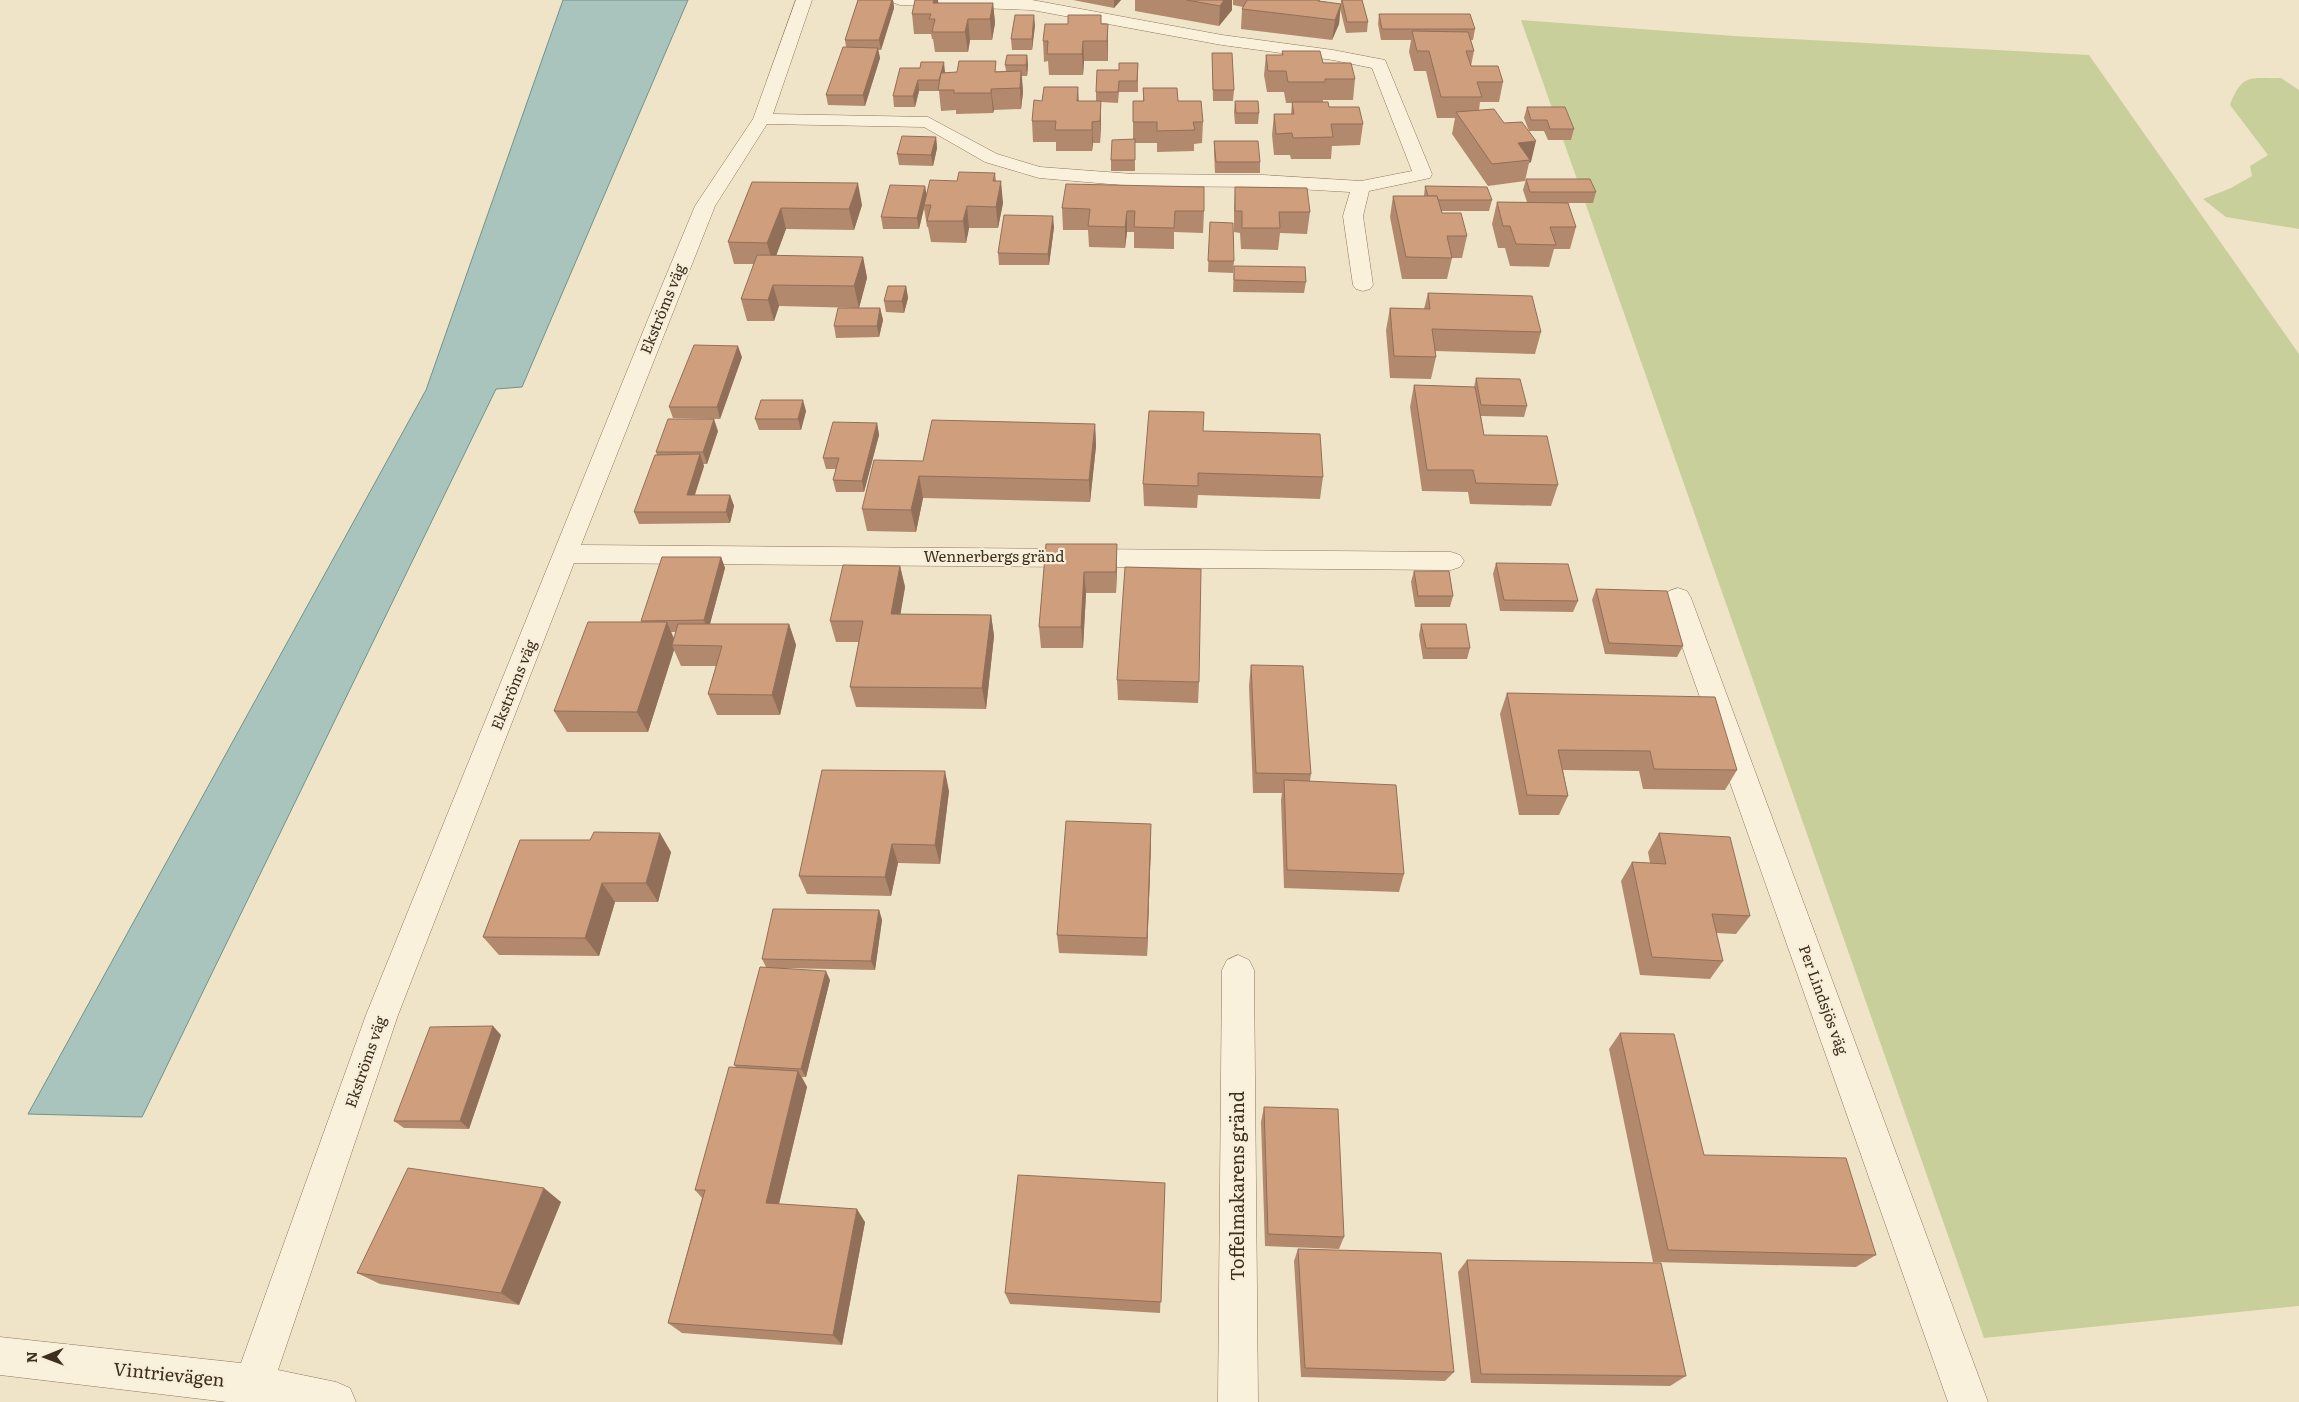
<svg xmlns="http://www.w3.org/2000/svg" width="2299" height="1402" font-family="Literata,serif">
  <style>
    .green { fill: #c9cf9b }
    .water { fill: #a9c4bc; stroke: #6f938a }
    .lines { fill: none; stroke-linecap: round; stroke-linejoin: round }
    .minor-casing { stroke: #8d765c; stroke-width: 1 }
    .minor { fill: #faf1dc; fill-rule: evenodd }
    .wall { fill: #b2896c; fill-rule: evenodd }
    .shaded-wall { fill: #916f58 }
    .building { fill: #cf9f7d; stroke: #916f58 }
    .labels { text-anchor: middle; stroke-width: 4.5; stroke-linejoin: round; paint-order: stroke }
    .street-label { font-size: 15px; fill: #3d2e20; stroke: #f7eed8 }
    .near-street-label { font-size: 18px; fill: #3d2e20; stroke: #f7eed8 }
  </style>
  <rect width="100%" height="100%" fill="#f0e4c8"/>
  <g class="green">
    <polygon points="1521,20 1734,36 2089,55 2299,354 2299,1306 1984,1338"/>
    <path d="M 2281,78 L 2299,90 L 2299,229 L 2226,217 L 2203,199 L 2231,188 L 2252,176 L 2250,166 L 2268,155 L 2230,105 C 2242,73 2250,79 2281,78 Z"/>
  </g>
  <polygon class="water" points="563,0 688,0 522,387 496,389 142,1117 28,1114 426,390"/>
  <g class="lines">
    <defs>
      <g id="minor">
        <polygon points="796,0 812,0 773,114 928,117 997,154 1040,167 1133,174 1263,175 1361,181 1412,171 1372,68 1333,60 1222,45 1032,10 900,5 894,3 892,0 1032,0 1222,35 1333,50 1385,60 1432,174 1430,178 1369,191 1363,216 1373,285 1370,289 1363,291 1356,289 1353,285 1343,216 1350,192 1263,187 1133,186 1039,178 985,162 924,127 767,124 715,206 581,545 1451,552 1460,555 1464,561 1460,567 1451,570 574,563 398,1015 278,1370 336,1382 350,1388 356,1402 227,1402 0,1375 0,1337 241,1363 366,1015 651,312 695,206 753,119"/>
        <polygon points="1678,588 1687,591 1691,598 1988,1402 1948,1402 1665,598 1669,591"/>
        <polygon points="1238,955 1249,960 1254,970 1258,1402 1218,1402 1222,970 1227,960"/>
      </g>
    </defs>
    <use href="#minor" class="minor-casing"/>
    <use href="#minor" class="minor"/>
  </g>
  <g class="wall">
    <polygon points="858,0 893,0 894,8 881,50 878,50 880,58 865,106 828,105 826,95 846,47 845,40"/>
    <polygon points="915,0 938,0 938,3 993,3 995,23 992,40 970,40 968,52 935,52 933,39 932,39 931,34 914,34 912,14"/>
    <polygon points="1073,0 1121,0 1114,8"/>
    <polygon points="1135,0 1232,0 1232,10 1219,26 1135,11"/>
    <polygon points="1233,0 1320,0 1320,1 1341,4 1341,0 1362,0 1368,22 1367,32 1346,33 1340,8 1339,24 1332,40 1241,29 1242,9 1243,7 1233,5"/>
    <polygon points="1379,14 1475,29 1473,40 1471,40 1474,51 1471,66 1503,82 1499,102 1480,102 1479,110 1504,123 1522,122 1531,162 1529,163 1525,181 1488,186 1452,134 1455,118 1437,118 1426,71 1414,71 1409,52 1411,40 1381,40 1378,24"/>
    <polygon points="1101,24 1108,44 1108,61 1084,61 1083,75 1049,75 1048,61 1044,62 1043,41"/>
    <polygon points="1035,25 1032,50 1012,50 1011,39"/>
    <polygon points="1282,51 1323,63 1355,79 1353,100 1323,100 1323,102 1329,107 1363,124 1360,145 1332,146 1331,159 1291,159 1290,155 1274,155 1272,135 1274,114 1291,114 1292,103 1286,103 1284,92 1267,92 1264,75 1266,55 1282,55"/>
    <polygon points="1212,53 1234,90 1233,101 1213,101"/>
    <polygon points="1027,55 1028,66 1027,76 1022,76 1023,92 1021,109 994,110 993,113 956,114 956,110 941,111 939,91 919,91 915,107 894,107 893,96 900,68 945,73 1006,71 1005,65"/>
    <polygon points="1138,63 1138,92 1119,92 1118,103 1101,102 1101,122 1100,143 1093,143 1092,151 1056,151 1056,142 1033,142 1032,121 1078,87 1079,101 1096,101 1096,92 1119,70"/>
    <polygon points="1143,88 1178,101 1203,122 1202,143 1194,144 1194,151 1157,152 1157,143 1135,143 1135,171 1111,171 1111,160 1133,139 1133,101 1143,101"/>
    <polygon points="1235,101 1259,113 1258,124 1235,124 1234,112"/>
    <polygon points="1527,107 1574,129 1571,140 1548,140 1544,131 1529,131 1524,118"/>
    <polygon points="936,137 937,148 933,166 899,165 897,154"/>
    <polygon points="1214,141 1260,162 1260,173 1215,173 1214,152"/>
    <polygon points="995,173 996,181 1003,203 998,228 969,228 966,243 931,242 928,227 927,227 924,208 919,229 883,229 881,217 925,186 926,195 957,181"/>
    <polygon points="1526,179 1596,192 1593,203 1568,203 1576,227 1570,249 1554,249 1549,267 1510,266 1505,248 1498,248 1492,224 1497,202 1527,202 1523,190"/>
    <polygon points="752,182 862,205 854,230 786,229 776,256 863,257 867,278 859,308 779,306 774,321 747,321 741,299 754,264 734,264 728,242"/>
    <polygon points="1425,186 1492,200 1489,211 1441,211 1442,213 1467,236 1462,258 1452,258 1447,279 1402,279 1390,217 1393,196 1424,196"/>
    <polygon points="1235,187 1310,212 1307,234 1280,233 1278,250 1241,249 1240,233 1234,232 1234,209"/>
    <polygon points="1062,208 1204,211 1203,233 1174,232 1174,249 1134,248 1134,232 1127,232 1125,248 1089,247 1088,230 1063,230"/>
    <polygon points="1210,222 1234,261 1233,273 1208,272"/>
    <polygon points="1054,227 1049,265 999,265 998,253"/>
    <polygon points="1234,266 1306,282 1304,293 1233,292"/>
    <polygon points="906,286 908,298 904,313 886,312 884,301"/>
    <polygon points="1428,293 1541,332 1535,354 1435,351 1436,357 1431,379 1390,378 1386,330 1390,308 1424,309"/>
    <polygon points="880,308 883,320 879,337 836,338 834,326"/>
    <polygon points="742,357 720,419 673,418 669,407"/>
    <polygon points="1476,378 1527,406 1524,417 1481,416 1484,435 1558,485 1551,506 1470,504 1468,492 1422,491 1410,407 1414,385 1474,387"/>
    <polygon points="806,411 801,430 759,430 755,419"/>
    <polygon points="877,423 879,435 864,492 836,492 833,480 836,469 826,469 823,458"/>
    <polygon points="1095,424 1096,446 1090,502 923,498 916,532 867,531 862,509 923,461"/>
    <polygon points="718,431 707,464 703,464 704,466 695,495 730,495 734,506 730,523 639,524 634,512 657,455 656,452"/>
    <polygon points="1203,431 1323,477 1320,499 1198,495 1197,508 1144,506 1143,484"/>
    <polygon points="1046,544 1117,566 1116,593 1086,593 1083,648 1041,648 1039,627"/>
    <path d="M 721,557 L 725,568 L 710,624 L 789,624 L 796,645 L 780,715 L 717,715 L 708,694 L 716,666 L 681,666 L 674,650 L 648,732 L 567,732 L 554,711 L 642,622 L 641,621 ZM 671,632 L 676,632 L 674,638 Z"/>
    <polygon points="1496,563 1578,601 1573,612 1500,611 1493,574"/>
    <polygon points="900,566 905,587 900,614 991,615 994,636 986,709 856,707 850,687 859,642 836,642 830,621"/>
    <polygon points="1414,571 1453,596 1450,607 1415,607 1411,582"/>
    <polygon points="1596,589 1683,646 1677,657 1605,654 1592,600"/>
    <polygon points="1421,624 1470,648 1467,659 1423,659 1419,635"/>
    <polygon points="1251,665 1311,774 1310,781 1404,874 1399,892 1284,888 1281,800 1282,793 1253,793 1249,686"/>
    <polygon points="1117,680 1199,682 1198,703 1118,700"/>
    <polygon points="1507,693 1737,770 1725,790 1643,789 1639,771 1563,770 1568,796 1559,815 1519,815 1500,714"/>
    <polygon points="949,791 940,864 898,863 891,896 807,894 799,876"/>
    <polygon points="1659,833 1750,916 1736,934 1716,933 1723,961 1710,979 1640,975 1621,881 1632,862 1650,863 1648,852"/>
    <polygon points="520,840 671,852 658,902 615,902 599,956 499,955 483,937"/>
    <polygon points="1151,843 1147,956 1059,953 1057,935"/>
    <polygon points="879,910 882,920 875,970 784,968 830,980 806,1077 802,1077 807,1087 779,1204 865,1222 842,1345 682,1333 668,1323 702,1198 695,1190 736,1067 734,1065 766,967 762,959"/>
    <polygon points="1620,1033 1704,1155 1876,1255 1856,1267 1653,1262 1609,1049"/>
    <polygon points="501,1035 469,1129 404,1128 394,1121"/>
    <polygon points="1264,1107 1344,1237 1339,1249 1265,1246 1261,1122"/>
    <polygon points="1165,1183 1160,1313 1010,1304 1005,1293"/>
    <polygon points="561,1202 519,1305 380,1284 357,1273"/>
    <polygon points="1298,1249 1454,1372 1445,1381 1301,1377 1294,1261"/>
    <polygon points="1467,1260 1686,1376 1670,1386 1471,1383 1458,1272"/>
  </g>
  <g class="shaded-wall">
    <polygon points="892,0 893,0 894,8 881,50 879,40"/>
    <polygon points="934,0 938,0 939,9 933,3"/>
    <polygon points="1114,0 1121,0 1114,8"/>
    <polygon points="1224,0 1232,0 1232,10 1219,26 1220,6"/>
    <polygon points="993,3 995,23 992,40 990,19"/>
    <polygon points="1341,4 1339,24 1332,40 1335,20"/>
    <polygon points="1034,15 1035,25 1032,50 1032,39"/>
    <polygon points="968,19 970,40 968,52 965,32"/>
    <polygon points="1108,24 1108,61 1107,41"/>
    <polygon points="1083,41 1084,61 1083,75 1082,54"/>
    <polygon points="878,48 880,58 865,106 863,95"/>
    <polygon points="1027,55 1028,66 1027,76 1026,65"/>
    <polygon points="944,62 945,72 940,91 939,80"/>
    <polygon points="1021,71 1023,92 1021,109 1020,88"/>
    <polygon points="918,80 919,91 915,107 913,96"/>
    <polygon points="991,89 994,110 993,113 991,93"/>
    <polygon points="1101,101 1101,122 1100,143 1100,121"/>
    <polygon points="1092,122 1093,143 1092,151"/>
    <polygon points="936,137 937,148 933,166 931,155"/>
    <polygon points="1536,141 1531,162 1529,163 1530,160 1518,143"/>
    <polygon points="1001,181 1003,203 998,228 996,207"/>
    <polygon points="858,183 862,205 854,230 849,209"/>
    <polygon points="925,186 927,197 924,205 924,208 919,229 917,218"/>
    <polygon points="967,206 969,228 966,243 963,221"/>
    <polygon points="781,208 786,229 773,264 767,243"/>
    <polygon points="1127,211 1127,232 1125,248 1125,227"/>
    <polygon points="1053,216 1054,227 1049,265 1048,254"/>
    <polygon points="863,257 867,278 859,308 854,286"/>
    <polygon points="773,285 779,306 774,321 768,300"/>
    <polygon points="906,286 908,298 904,313 902,301"/>
    <polygon points="880,308 883,320 879,337 877,326"/>
    <polygon points="738,346 742,357 720,419 717,407"/>
    <polygon points="803,400 806,411 801,430 798,419"/>
    <polygon points="714,419 718,431 707,464 703,452"/>
    <polygon points="877,423 879,435 864,492 862,481"/>
    <polygon points="1095,424 1096,446 1090,502 1089,480"/>
    <polygon points="700,454 704,466 691,506 687,495"/>
    <polygon points="919,476 923,498 916,532 911,510"/>
    <polygon points="730,495 734,506 730,523 726,512"/>
    <polygon points="1117,544 1117,566 1116,593 1116,572"/>
    <polygon points="721,557 725,568 708,631 704,620"/>
    <polygon points="900,566 905,587 897,635 891,614"/>
    <polygon points="1084,572 1086,593 1083,648 1081,627"/>
    <polygon points="991,615 994,636 986,709 982,688"/>
    <polygon points="667,622 676,644 672,645 674,650 648,732 637,712"/>
    <polygon points="789,624 796,645 780,715 772,695"/>
    <polygon points="945,771 949,791 940,864 935,845"/>
    <polygon points="1151,824 1151,843 1147,956 1147,938"/>
    <polygon points="660,833 671,852 658,902 646,883"/>
    <polygon points="892,844 898,863 891,896 885,877"/>
    <polygon points="602,883 615,902 599,956 585,938"/>
    <polygon points="879,910 882,920 875,970 871,961"/>
    <polygon points="826,971 830,980 806,1077 801,1069"/>
    <polygon points="493,1026 501,1035 469,1129 460,1121"/>
    <polygon points="798,1071 807,1087 776,1216 766,1203"/>
    <polygon points="544,1188 561,1202 519,1305 501,1293"/>
    <polygon points="857,1209 865,1222 842,1345 833,1335"/>
  </g>
  <g class="building">
    <polygon points="858,0 892,0 879,40 845,40"/>
    <polygon points="915,0 934,0 933,3 993,3 990,19 968,19 965,32 932,32 935,19 929,19 931,14 912,14"/>
    <polygon points="1187,0 1224,0 1220,6"/>
    <polygon points="1247,0 1318,0 1318,1 1341,4 1335,20 1242,9"/>
    <polygon points="1342,0 1362,0 1368,22 1347,22"/>
    <polygon points="1379,14 1470,14 1475,29 1382,29"/>
    <polygon points="1015,15 1034,15 1032,39 1011,39"/>
    <polygon points="1068,15 1101,15 1101,24 1108,24 1107,41 1083,41 1082,54 1047,54 1048,41 1043,41 1045,24 1068,24"/>
    <polygon points="1412,31 1468,32 1474,51 1466,51 1471,66 1498,66 1503,82 1477,82 1482,97 1441,97 1429,51 1417,51"/>
    <polygon points="843,47 878,48 863,95 826,95"/>
    <polygon points="1282,51 1320,51 1323,63 1351,63 1355,79 1325,79 1325,82 1288,82 1286,71 1268,71 1266,55 1283,55"/>
    <polygon points="1212,53 1232,53 1234,90 1213,90"/>
    <polygon points="1007,55 1027,55 1026,65 1005,65"/>
    <polygon points="959,61 996,61 995,72 1021,71 1020,88 991,89 991,93 954,93 954,90 938,90 941,73 957,72"/>
    <polygon points="921,62 944,62 939,80 918,80 913,96 893,96 900,68 920,68"/>
    <polygon points="1119,63 1138,63 1137,81 1119,81 1118,92 1096,92 1097,70 1119,70"/>
    <polygon points="1044,87 1078,87 1077,101 1101,101 1100,121 1092,122 1092,130 1055,130 1056,121 1032,121 1034,100 1042,101"/>
    <polygon points="1143,88 1177,88 1178,101 1201,101 1203,122 1193,122 1195,130 1157,131 1157,122 1133,122 1133,101 1144,101"/>
    <polygon points="1235,101 1258,101 1259,113 1236,113"/>
    <polygon points="1292,102 1328,102 1329,107 1359,107 1363,124 1331,124 1333,137 1293,138 1292,133 1276,134 1274,114 1294,114"/>
    <polygon points="1527,107 1565,107 1574,129 1550,129 1547,120 1531,120"/>
    <polygon points="1494,109 1504,123 1522,122 1536,141 1518,143 1530,160 1492,164 1456,112"/>
    <polygon points="902,136 936,137 931,155 897,154"/>
    <polygon points="1135,139 1135,160 1111,160 1112,140"/>
    <polygon points="1214,141 1258,141 1260,162 1216,162"/>
    <polygon points="959,172 995,173 993,181 1001,181 996,207 967,206 963,221 927,221 931,205 924,205 930,180 957,181"/>
    <polygon points="1526,179 1590,179 1596,192 1530,192"/>
    <polygon points="752,182 858,183 849,209 781,208 767,243 728,242"/>
    <polygon points="1066,184 1204,187 1204,211 1175,211 1174,228 1134,227 1135,211 1127,211 1125,227 1088,226 1090,209 1062,208"/>
    <polygon points="890,185 925,186 917,218 881,217"/>
    <polygon points="1425,186 1487,187 1492,200 1438,200 1437,196 1428,196"/>
    <polygon points="1235,187 1307,188 1310,212 1279,212 1280,228 1242,228 1242,211 1235,211"/>
    <polygon points="1393,196 1437,196 1442,213 1461,213 1467,236 1447,236 1452,258 1406,257"/>
    <polygon points="1497,202 1568,203 1576,227 1550,227 1556,245 1516,244 1510,226 1503,226"/>
    <polygon points="1004,215 1053,216 1048,254 998,253"/>
    <polygon points="1210,222 1233,223 1234,261 1208,261"/>
    <polygon points="757,255 863,257 854,286 773,285 768,300 741,299"/>
    <polygon points="1234,266 1305,267 1306,282 1234,280"/>
    <polygon points="888,286 906,286 902,301 884,301"/>
    <polygon points="1428,293 1532,296 1541,332 1432,329 1436,357 1394,356 1390,308 1430,309"/>
    <polygon points="838,308 880,308 877,326 834,326"/>
    <polygon points="694,345 738,346 717,407 669,407"/>
    <polygon points="1476,378 1520,379 1527,406 1481,405"/>
    <polygon points="1414,385 1475,387 1484,435 1547,436 1558,485 1476,483 1473,470 1427,470"/>
    <polygon points="761,400 803,400 798,419 755,419"/>
    <polygon points="1149,411 1204,412 1203,431 1320,434 1323,477 1198,473 1198,486 1143,484"/>
    <polygon points="668,419 714,419 703,452 656,452"/>
    <polygon points="932,420 1095,424 1089,480 919,476 911,510 862,509 874,460 923,461"/>
    <polygon points="833,422 877,423 862,481 833,480 839,458 823,458"/>
    <polygon points="700,454 687,495 730,495 726,512 634,512 655,455"/>
    <polygon points="1046,544 1117,544 1116,572 1084,572 1081,627 1039,627"/>
    <polygon points="662,557 721,557 704,620 641,621"/>
    <polygon points="1496,563 1568,564 1578,601 1504,600"/>
    <polygon points="843,565 900,566 891,614 991,615 982,688 850,687 863,621 830,621"/>
    <polygon points="1125,567 1201,569 1199,682 1117,680"/>
    <polygon points="1414,571 1449,571 1453,596 1418,596"/>
    <polygon points="1596,589 1667,591 1683,646 1609,643"/>
    <polygon points="588,622 667,622 637,712 554,711"/>
    <polygon points="678,624 789,624 772,695 708,694 722,646 672,645"/>
    <polygon points="1421,624 1466,624 1470,648 1426,648"/>
    <polygon points="1251,665 1303,666 1311,774 1256,773"/>
    <polygon points="1507,693 1715,697 1737,770 1654,769 1650,751 1558,750 1568,796 1527,795"/>
    <polygon points="822,770 945,771 935,845 892,844 885,877 799,876"/>
    <polygon points="1284,780 1396,785 1404,874 1287,870"/>
    <polygon points="1066,821 1151,824 1147,938 1057,935"/>
    <polygon points="594,832 660,833 646,883 602,883 585,938 483,937 520,840 590,840"/>
    <polygon points="1659,833 1730,837 1750,916 1712,914 1723,961 1652,957 1632,862 1666,864"/>
    <polygon points="773,909 879,910 871,961 762,959"/>
    <polygon points="760,967 826,971 801,1069 734,1065"/>
    <polygon points="493,1026 460,1121 394,1121 430,1027"/>
    <polygon points="1620,1033 1674,1034 1704,1155 1846,1158 1876,1255 1668,1250"/>
    <polygon points="729,1067 798,1071 766,1203 857,1209 833,1335 668,1323 705,1190 695,1190"/>
    <polygon points="1264,1107 1338,1109 1344,1237 1268,1234"/>
    <polygon points="408,1168 544,1188 501,1293 357,1273"/>
    <polygon points="1018,1175 1165,1183 1161,1302 1005,1293"/>
    <polygon points="1298,1249 1441,1253 1454,1372 1305,1368"/>
    <polygon points="1467,1260 1661,1263 1686,1376 1481,1374"/>
  </g>
  <g class="labels">
    <g class="street-label">
      <text transform="translate(663 309) rotate(-68)" y="5">Ekströms väg</text>
      <text x="994" y="562">Wennerbergs gränd</text>
      <text transform="translate(514 685) rotate(-68)" y="5">Ekströms väg</text>
      <text transform="translate(1823 1000) rotate(70)" y="5">Per Lindsjös väg</text>
      <text transform="translate(366 1062) rotate(-71)" y="5">Ekströms väg</text>
    </g>
    <g class="near-street-label">
      <text transform="translate(1238 1186) rotate(-90)" y="6">Toffelmakarens gränd</text>
      <text transform="translate(169 1375) rotate(6)" y="6">Vintrievägen</text>
    </g>
  </g>
  <g transform="translate(45 1357) rotate(269)" stroke="#f7eed8" stroke-width="4" paint-order="stroke">
  <path d="M0-4L9 19L0 12L-9 19Z" fill="#3d2e20"/>
  <text y="-8" font-size="14" font-weight="bold" text-anchor="middle" fill="#3d2e20">N</text>
  </g>
</svg>
